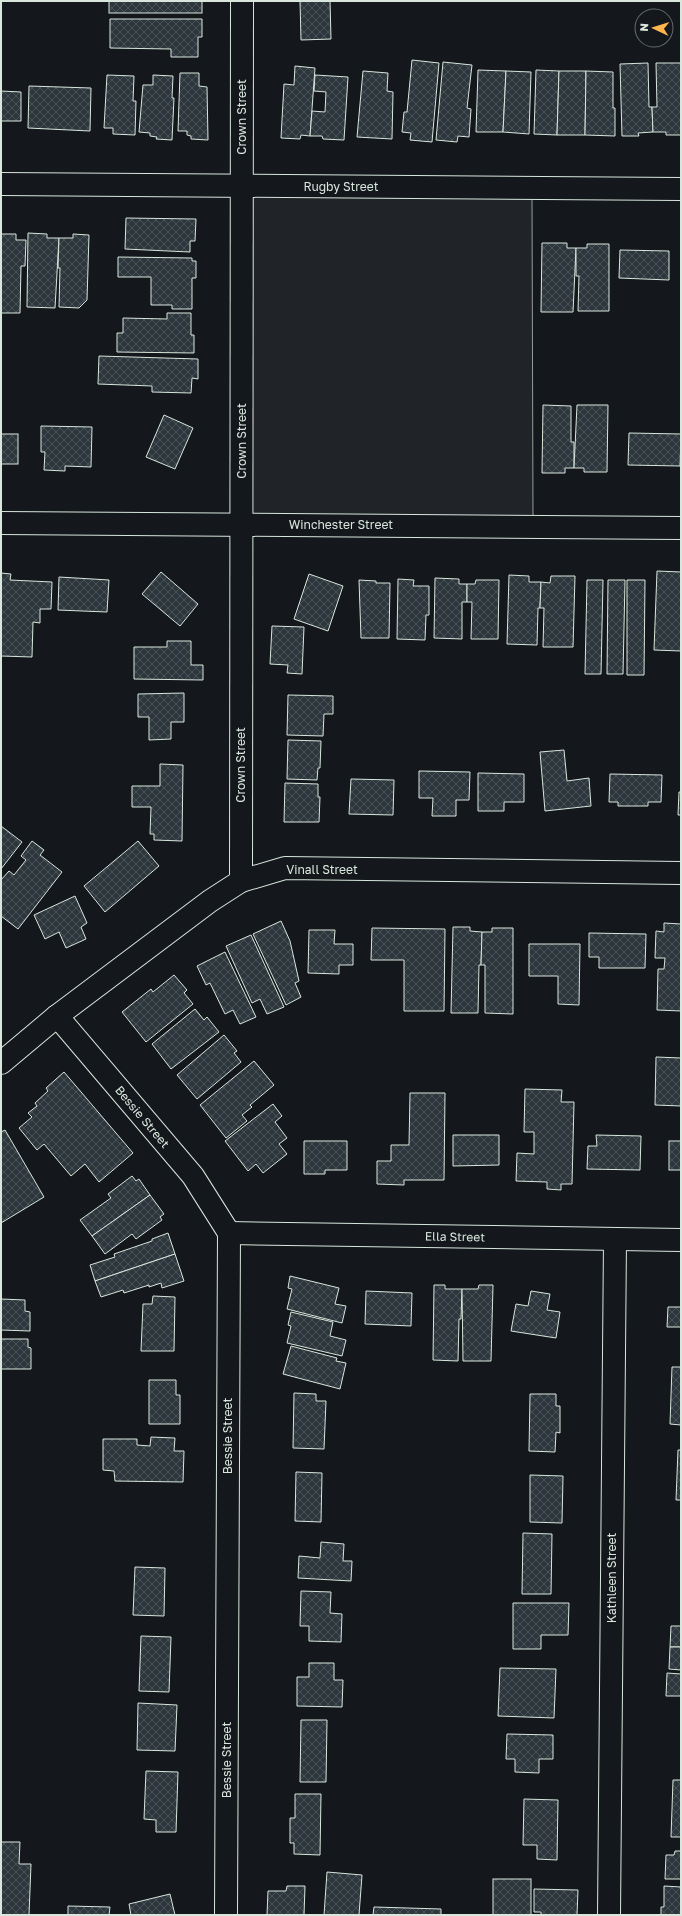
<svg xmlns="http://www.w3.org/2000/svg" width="682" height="1916" font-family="'Golos Text',sans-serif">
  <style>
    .park { fill: #202428; stroke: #939e99 }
    .building { fill: url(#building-cross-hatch); stroke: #d8e6dc }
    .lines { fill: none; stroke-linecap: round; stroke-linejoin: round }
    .minor-casing { stroke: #d8e6dc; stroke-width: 24 }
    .minor { stroke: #14181c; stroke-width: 22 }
    .labels { text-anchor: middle; stroke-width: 3; stroke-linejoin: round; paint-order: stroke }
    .street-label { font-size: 12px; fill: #d8e6dc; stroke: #14181c }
  </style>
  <defs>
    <pattern id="building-cross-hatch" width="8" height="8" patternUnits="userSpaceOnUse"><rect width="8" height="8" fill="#2c363c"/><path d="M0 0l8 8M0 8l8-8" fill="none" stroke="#4a5358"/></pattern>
  </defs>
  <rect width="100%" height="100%" fill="#14181c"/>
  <polygon class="park" points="243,191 532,193 533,520 242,520"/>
  <g class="building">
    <rect x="109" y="1" width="93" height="12"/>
    <polygon points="300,1 330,1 331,39 301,40"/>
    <polygon points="110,19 202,19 202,37 198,37 198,57 171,57 171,49 110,48"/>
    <polygon points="412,60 439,63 432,142 410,140 411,133 402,132 404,112 407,112"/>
    <polygon points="443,62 472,65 467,108 471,109 469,137 458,136 457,142 436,140"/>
    <polygon points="648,63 649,107 652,107 653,132 638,133 639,136 622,136 620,64"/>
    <polygon points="656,63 681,63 681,135 666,135 666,132 653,132 652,107 657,107"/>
    <polygon points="295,66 315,68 310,136 301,135 300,139 281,138 284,84 294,85"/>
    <polygon points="478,70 506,71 503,132 476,132"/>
    <polygon points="536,70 559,71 557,135 534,134"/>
    <polygon points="363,71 388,73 387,91 393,92 392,139 357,137"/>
    <polygon points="506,71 531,72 529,134 503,132"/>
    <polygon points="559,71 586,71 585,135 557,135"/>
    <polygon points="586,71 613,72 613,108 615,108 615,136 585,135"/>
    <polygon points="180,73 199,73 199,86 207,87 208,140 191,139 191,136 187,135 187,131 178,131"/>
    <polygon points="107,75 134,76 133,101 136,101 135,135 113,134 113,128 104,128"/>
    <polygon points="153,75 173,76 172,98 174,98 172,140 156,139 157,137 150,136 150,133 139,132 143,85 153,85"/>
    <polygon points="315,75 348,77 344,140 323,139 322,136 310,136 312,111 325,112 326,92 314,91"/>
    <polygon points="29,86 91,88 90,131 28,128"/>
    <polygon points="1,91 21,92 21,121 1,121"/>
    <polygon points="126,218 196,219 195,241 190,241 190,252 125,249"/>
    <polygon points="28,233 47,234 47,238 59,238 55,308 27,307"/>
    <polygon points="1,234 16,234 16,240 26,240 25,266 21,266 20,313 1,313"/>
    <polygon points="73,234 89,235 87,300 79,308 59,307 60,268 58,268 59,238 73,238"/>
    <polygon points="542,243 567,243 567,248 576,248 573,312 541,312"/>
    <polygon points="587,244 609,244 609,311 578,311 579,276 576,276 576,248 587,248"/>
    <polygon points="620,250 669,251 669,280 619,278"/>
    <polygon points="118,257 192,258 192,261 196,261 196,278 192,278 192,309 172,309 172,305 151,305 151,277 118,277"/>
    <polygon points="167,313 191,313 191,335 194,335 194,353 117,352 117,333 123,333 123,318 167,319"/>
    <polygon points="99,356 198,359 198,379 192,378 191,393 152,392 152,386 98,384"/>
    <polygon points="543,405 571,406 571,442 574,442 574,468 565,468 565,473 542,473"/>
    <polygon points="577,405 608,405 607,472 584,472 584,468 574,468"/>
    <polygon points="164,415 193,428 175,469 146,457"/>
    <polygon points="41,426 92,427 91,467 65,466 65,471 44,470 45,452 41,452"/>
    <polygon points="629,433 681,434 680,466 628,465"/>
    <rect x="1" y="434" width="17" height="30"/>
    <polygon points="657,571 681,572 681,651 654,650"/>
    <polygon points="161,572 198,604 180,626 142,594"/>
    <polygon points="1,573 11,574 10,580 52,582 51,609 40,609 40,623 33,622 32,657 1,656"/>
    <polygon points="309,574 343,586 328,631 294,619"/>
    <polygon points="509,575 529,576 529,582 541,582 540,608 538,608 537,645 507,644"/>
    <polygon points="551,576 575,576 573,647 543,647 544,608 540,608 541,582 550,583"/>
    <polygon points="59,577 109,580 107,612 58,610"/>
    <polygon points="435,578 459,579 459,584 467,584 467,602 462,602 462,639 434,638"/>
    <polygon points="398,579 414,580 413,586 429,586 429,615 426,615 425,640 397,639"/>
    <polygon points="359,580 376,581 376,583 390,583 389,638 361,638"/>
    <polygon points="476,580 499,580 498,639 471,639 472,602 467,602 467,584 475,584"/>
    <polygon points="587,580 603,580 601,674 585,674"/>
    <polygon points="608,580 625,580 623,674 607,674"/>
    <polygon points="627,580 645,580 644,675 627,675"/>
    <polygon points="272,626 304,627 302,674 287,673 288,665 270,664"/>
    <polygon points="167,641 191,641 191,665 203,665 203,680 134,679 134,647 167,647"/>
    <polygon points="184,693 184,722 171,722 171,739 149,740 149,717 138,717 138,694"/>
    <polygon points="288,695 333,696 333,714 324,714 323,736 287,735"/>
    <polygon points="288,740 321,741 320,768 318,768 317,780 287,779"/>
    <polygon points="564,750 567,781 589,778 591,806 545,811 540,752"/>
    <polygon points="160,764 183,765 182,841 154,840 154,834 150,834 151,807 132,807 132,786 160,786"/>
    <polygon points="419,771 470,772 469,800 456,800 456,816 432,816 433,798 419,798"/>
    <polygon points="478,773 524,774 524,802 504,802 504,811 478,811"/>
    <polygon points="610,774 662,775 661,802 648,802 648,806 618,806 618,802 609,802"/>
    <polygon points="351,779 394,780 393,815 349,814"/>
    <polygon points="285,783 318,784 318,797 320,797 319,822 284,822"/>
    <polygon points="679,792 681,792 681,815 678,815"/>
    <polygon points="1,826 22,842 1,869"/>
    <polygon points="32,841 44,850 40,855 62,872 18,929 1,916 1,880 9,871 14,875 26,860 21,856"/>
    <polygon points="138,841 159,866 105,912 84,886"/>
    <polygon points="75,896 87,923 81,927 86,939 66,948 59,932 45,939 34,915"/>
    <polygon points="281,921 290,941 299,981 295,983 301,997 286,1005 253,934"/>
    <polygon points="664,923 681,924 681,1011 657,1010 658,969 664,969 665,958 655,958 656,931 664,932"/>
    <polygon points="453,927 470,927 470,931 482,932 481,965 479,965 478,1013 451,1013"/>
    <polygon points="372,928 445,929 444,1011 404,1011 404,960 371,960"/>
    <polygon points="492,928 513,928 513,1014 485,1013 485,965 481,965 482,932 492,932"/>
    <polygon points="309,930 335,930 334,944 353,944 353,965 339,965 339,974 308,973"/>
    <polygon points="589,933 646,934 645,968 599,968 599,957 589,957"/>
    <polygon points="251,935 284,1007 267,1014 260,999 252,1003 226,946"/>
    <polygon points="529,944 580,944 579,1005 558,1004 558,976 529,976"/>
    <polygon points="225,952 256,1017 240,1024 233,1010 225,1014 210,983 206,985 197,966"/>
    <polygon points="174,975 187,990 184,993 193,1004 146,1042 122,1012 151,989 153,992"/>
    <polygon points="195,1009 204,1020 207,1017 219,1032 171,1069 152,1044"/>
    <polygon points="224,1035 237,1051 234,1053 241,1062 197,1099 177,1075"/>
    <polygon points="656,1057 681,1058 681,1106 655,1105"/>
    <polygon points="254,1061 274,1085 250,1105 252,1107 242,1115 247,1121 226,1138 200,1105"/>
    <polygon points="64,1072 133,1153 99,1182 85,1164 71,1176 44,1144 37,1150 19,1128 32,1117 28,1113 37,1106 35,1103 48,1091 46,1088"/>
    <polygon points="525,1089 562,1090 561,1102 574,1102 572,1184 561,1184 561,1190 547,1189 547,1182 516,1181 517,1153 534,1154 534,1132 524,1132"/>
    <polygon points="410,1093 445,1093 444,1180 404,1180 404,1185 377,1184 377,1161 391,1161 391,1145 409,1145"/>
    <polygon points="273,1104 282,1116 275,1122 287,1138 279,1144 287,1154 263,1173 256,1164 248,1171 225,1141"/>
    <polygon points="5,1130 44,1197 1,1223 1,1132"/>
    <polygon points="453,1135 499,1135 499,1165 453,1166"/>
    <polygon points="596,1135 641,1136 640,1170 587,1169 588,1146 597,1146"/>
    <polygon points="304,1141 347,1141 347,1170 325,1170 325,1174 304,1174"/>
    <rect x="669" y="1141" width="12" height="29"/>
    <polygon points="132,1176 136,1181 139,1179 150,1195 92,1236 80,1220 111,1198 108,1194"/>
    <polygon points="150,1195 164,1214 160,1217 162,1220 136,1239 132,1234 105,1254 92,1236"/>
    <polygon points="168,1233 175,1254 95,1281 90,1265 115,1257 114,1254 152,1241 152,1239"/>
    <polygon points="175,1254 184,1281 162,1288 161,1283 149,1287 149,1285 124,1293 123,1290 101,1297 95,1281"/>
    <polygon points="290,1276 339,1288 335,1304 346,1306 342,1323 287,1309 292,1289 288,1288"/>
    <polygon points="434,1285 445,1285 445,1289 462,1289 461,1319 459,1319 458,1361 433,1360"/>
    <polygon points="479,1285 493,1285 491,1361 463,1361 462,1289 478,1289"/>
    <polygon points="366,1291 412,1293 411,1326 365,1324"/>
    <polygon points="531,1291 550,1294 547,1310 560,1312 556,1338 511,1331 516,1304 528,1306"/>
    <polygon points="153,1296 175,1297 174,1351 141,1351 143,1304 152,1304"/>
    <polygon points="1,1299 25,1300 25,1311 30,1312 30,1331 1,1330"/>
    <polygon points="668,1307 681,1307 681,1327 667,1327"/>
    <polygon points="291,1312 333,1322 330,1336 346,1340 342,1356 287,1343 291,1326 288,1325"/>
    <polygon points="1,1339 28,1339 28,1347 31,1348 31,1369 1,1369"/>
    <polygon points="291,1346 337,1358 336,1361 346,1363 340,1389 283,1374"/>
    <polygon points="672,1367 681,1367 681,1425 670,1424"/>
    <polygon points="149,1380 176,1380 176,1395 180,1395 180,1424 149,1424"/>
    <polygon points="294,1393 316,1394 316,1401 326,1401 324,1449 293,1448"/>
    <polygon points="530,1394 556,1394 556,1406 560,1406 560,1433 556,1432 555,1452 529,1451"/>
    <polygon points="151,1437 175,1438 174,1451 184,1451 183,1482 115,1481 114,1471 103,1470 103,1439 137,1439 137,1445 150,1446"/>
    <polygon points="678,1450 681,1450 681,1500 676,1500"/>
    <polygon points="296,1472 322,1473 321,1522 295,1521"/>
    <polygon points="530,1475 563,1476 562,1523 530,1522"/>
    <polygon points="523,1533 552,1534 551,1594 522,1594"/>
    <polygon points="321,1542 344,1544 343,1561 352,1561 351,1581 298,1578 299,1556 320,1558"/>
    <polygon points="135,1567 165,1568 164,1616 133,1615"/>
    <polygon points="301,1591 331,1592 330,1613 342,1614 341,1642 309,1641 309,1626 300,1626"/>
    <polygon points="513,1603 569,1603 568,1635 541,1635 541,1649 513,1649"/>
    <polygon points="671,1626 681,1626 681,1647 670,1647"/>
    <polygon points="141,1636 171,1637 169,1692 139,1691"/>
    <polygon points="670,1647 681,1647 681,1670 669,1669"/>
    <polygon points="309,1663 334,1663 334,1680 343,1680 342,1707 297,1706 297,1677 309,1677"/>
    <polygon points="500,1668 556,1669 554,1718 498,1716"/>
    <polygon points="667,1673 681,1674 681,1696 666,1696"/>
    <polygon points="138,1703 177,1705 175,1751 137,1750"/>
    <polygon points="301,1720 327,1720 326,1782 300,1782"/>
    <polygon points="507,1734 553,1735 553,1759 539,1759 539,1773 515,1772 515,1759 506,1759"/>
    <polygon points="146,1771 178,1772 176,1832 156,1832 156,1820 144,1819"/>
    <polygon points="673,1780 681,1780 681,1837 671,1837"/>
    <polygon points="295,1794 321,1794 320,1855 294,1854 294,1843 290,1843 290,1818 295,1818"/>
    <polygon points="524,1799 558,1800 557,1860 537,1859 537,1845 523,1845"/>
    <polygon points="1,1842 20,1842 19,1864 31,1864 29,1915 1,1915"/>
    <polygon points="675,1851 681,1851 681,1879 665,1879 666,1855 674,1855"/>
    <polygon points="327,1872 362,1875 359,1915 324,1915"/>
    <rect x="493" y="1879" width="38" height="36"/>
    <polygon points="287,1886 305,1886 304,1915 267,1915 268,1891 286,1891"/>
    <polygon points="664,1886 681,1887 681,1915 661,1915 661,1907 664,1907"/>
    <polygon points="534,1889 578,1890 577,1915 541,1915 541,1912 534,1912"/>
    <polygon points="170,1894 175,1915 131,1915 129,1904"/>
    <polygon points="68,1906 110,1907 109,1915 68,1915"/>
    <polygon points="374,1907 441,1909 441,1915 373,1915"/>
  </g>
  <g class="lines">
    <defs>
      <g id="minor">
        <polyline points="1,184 681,189"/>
        <polyline points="1,523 681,528"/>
        <polyline points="241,881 242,1"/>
        <polyline points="57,1016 193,1176 229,1233 226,1915"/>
        <polyline points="1,1063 57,1016 210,901 241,881 285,868 681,873"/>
        <polyline points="229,1233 681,1240"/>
        <polyline points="609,1915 615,1240"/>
      </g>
    </defs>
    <use href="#minor" class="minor-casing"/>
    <use href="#minor" class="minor"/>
  </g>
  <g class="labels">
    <g class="street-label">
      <text transform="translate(242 117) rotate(-90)" y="4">Crown Street</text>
      <text x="341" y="191">Rugby Street</text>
      <text transform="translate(242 441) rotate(-90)" y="4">Crown Street</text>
      <text x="341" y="529">Winchester Street</text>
      <text transform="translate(241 765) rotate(-90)" y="4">Crown Street</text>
      <text x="322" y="874">Vinall Street</text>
      <text transform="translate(142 1117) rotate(50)" y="4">Bessie Street</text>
      <text transform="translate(455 1237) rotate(1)" y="4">Ella Street</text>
      <text transform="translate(228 1436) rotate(-90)" y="4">Bessie Street</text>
      <text transform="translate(612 1578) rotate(-90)" y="4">Kathleen Street</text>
      <text transform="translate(227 1760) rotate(-90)" y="4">Bessie Street</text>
    </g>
  </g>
  <rect width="682" height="1916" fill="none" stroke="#d8e6dc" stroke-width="4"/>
  <g transform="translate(654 28) rotate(274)"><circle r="19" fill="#14181c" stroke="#626a69"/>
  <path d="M0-3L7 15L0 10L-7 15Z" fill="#ffb74d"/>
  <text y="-6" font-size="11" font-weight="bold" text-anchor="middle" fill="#d8e6dc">N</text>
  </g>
</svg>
